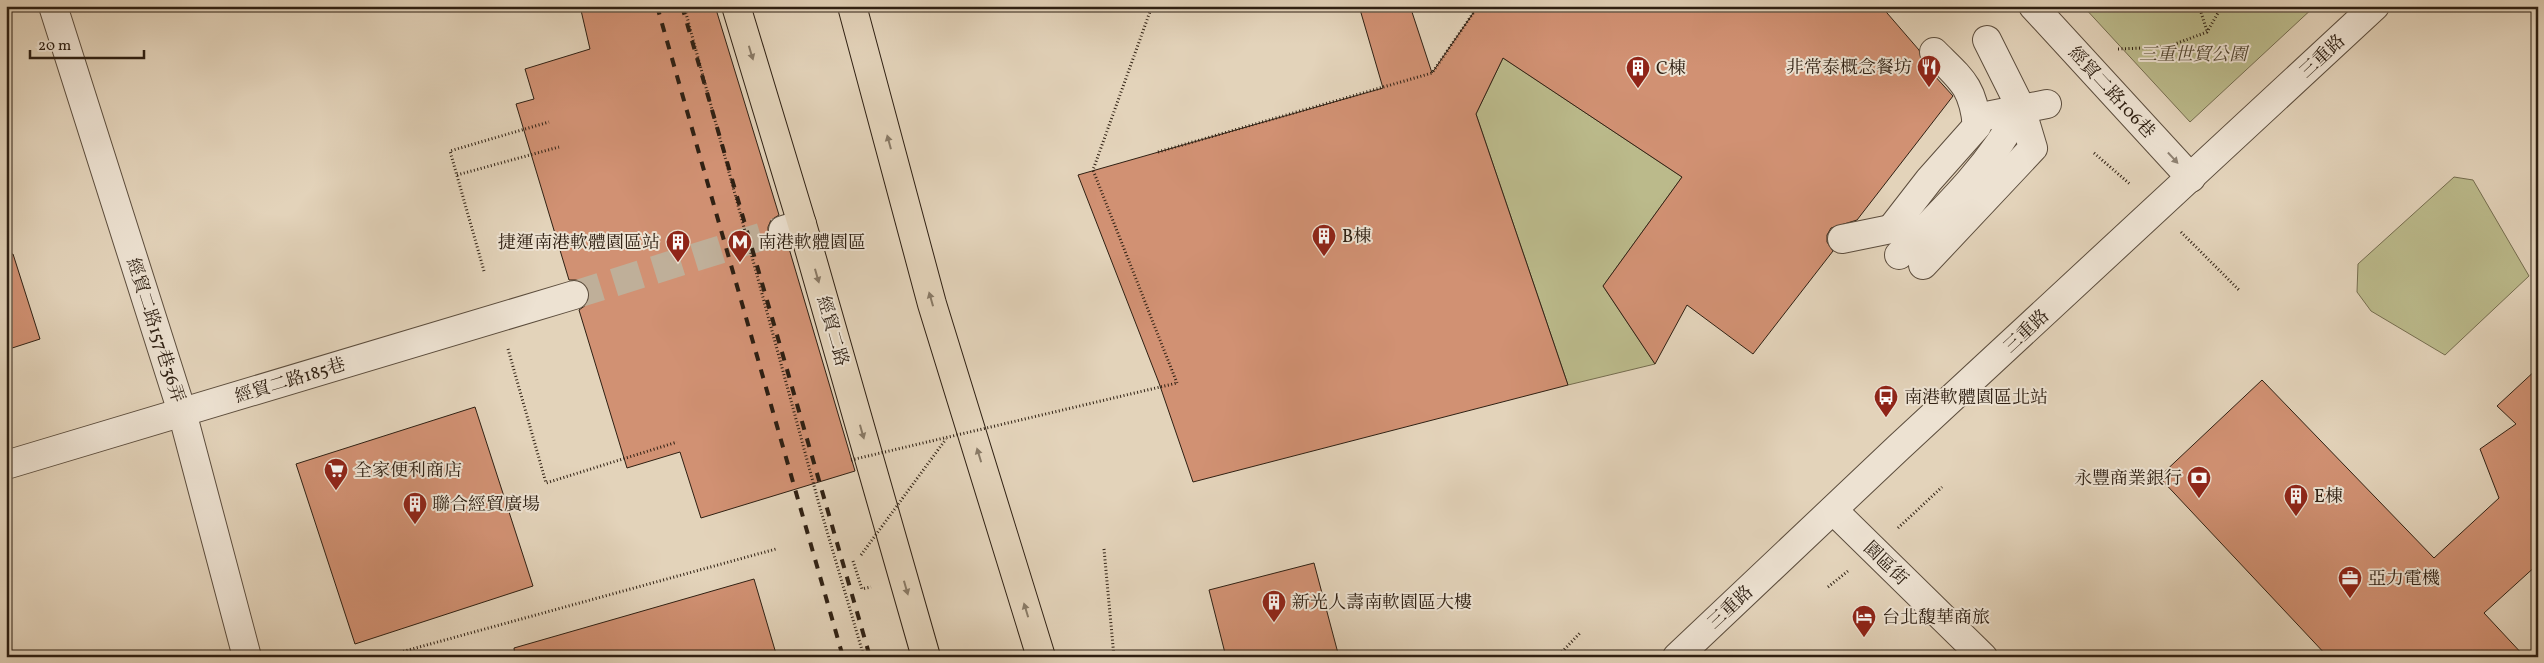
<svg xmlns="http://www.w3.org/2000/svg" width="2544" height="663" font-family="Vollkorn,'Noto Serif TC',serif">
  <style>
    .green { fill: #bbba8b; stroke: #756d4f }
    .building { fill: #d19173; stroke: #2f2013 }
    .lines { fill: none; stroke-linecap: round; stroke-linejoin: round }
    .minor-tunnel { stroke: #bfaf99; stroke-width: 28; stroke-dasharray: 28 14; stroke-linecap: butt }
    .minor-casing { stroke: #5c4d3d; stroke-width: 30 }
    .major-casing { stroke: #2f2013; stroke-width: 30 }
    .path { stroke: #2f2013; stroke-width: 3; stroke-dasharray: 1 2.5; stroke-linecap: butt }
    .minor { stroke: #ede2d2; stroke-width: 28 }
    .major { stroke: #e3d3ba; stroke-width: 28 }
    .rail { stroke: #2f2013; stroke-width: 4; stroke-dasharray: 9 9; stroke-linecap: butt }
    .path-bridge { stroke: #2f2013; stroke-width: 3; stroke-dasharray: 1 2.5; stroke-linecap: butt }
    .oneway { fill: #897a66 }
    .oneway2 { fill: #8e8172 }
    .labels { text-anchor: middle; stroke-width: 4; stroke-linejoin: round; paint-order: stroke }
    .park-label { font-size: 18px; font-style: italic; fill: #524631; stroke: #ede2d2 }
    .street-label { font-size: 18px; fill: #2f2013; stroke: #ede2d2 }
    .poi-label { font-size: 18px; fill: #2f2013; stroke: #ede2d2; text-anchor: start }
  </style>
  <rect width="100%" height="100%" fill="#e3d3ba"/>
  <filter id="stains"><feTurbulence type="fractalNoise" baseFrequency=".004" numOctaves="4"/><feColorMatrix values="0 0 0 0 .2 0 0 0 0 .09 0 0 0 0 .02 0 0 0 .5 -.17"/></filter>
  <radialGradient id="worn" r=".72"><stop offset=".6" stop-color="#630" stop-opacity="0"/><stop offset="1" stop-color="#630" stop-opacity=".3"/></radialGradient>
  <g class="green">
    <polygon points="2083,6 2315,6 2190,122"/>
    <polygon points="1503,58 1682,177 1603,286 1655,364 1568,385 1476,114"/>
    <polygon points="2454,177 2473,180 2529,276 2445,355 2371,311 2357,292 2358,264"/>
  </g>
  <g class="building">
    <polygon points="580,6 715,6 779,215 771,220 768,227 768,234 773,242 780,245 788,245 855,471 701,518 680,452 627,468 579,310 586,305 589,299 589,291 584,283 577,280 569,280 516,104 534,99 525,69 590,49"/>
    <polygon points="1359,6 1410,6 1432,73 1478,6 1881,6 1919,50 1923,63 1953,96 1857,220 1831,228 1827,235 1827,242 1833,251 1753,354 1687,305 1655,364 1603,286 1682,177 1503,58 1476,114 1568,385 1193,482 1159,383 1078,175 1383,88"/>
    <polygon points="13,254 40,339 6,350 6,255"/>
    <polygon points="2538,368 2538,564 2484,613 2525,657 2328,657 2159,477 2262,380 2434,558 2499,498 2480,449 2516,424 2497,406"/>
    <polygon points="475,407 533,586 355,644 296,464"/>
    <polygon points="1314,563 1339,657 1226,657 1209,590"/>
    <polygon points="754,579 777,657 515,657 514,648"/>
  </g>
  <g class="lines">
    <polyline class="minor-tunnel" points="574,295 783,230"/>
    <defs>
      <g id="minor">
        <polyline points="53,6 182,412 247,657"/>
        <polyline points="2033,6 2191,178"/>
        <polyline points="1976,118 2047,104"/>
        <path d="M 1891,229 L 1929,180 L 1977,126 C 1973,86 1961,79 1934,52"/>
        <polyline points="783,230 802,224"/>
        <polyline points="1842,239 1891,229 1907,222"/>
        <path d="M 1899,255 C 1945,209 1991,165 2021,108"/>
        <polyline points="1923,265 2033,148 2021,108 1987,40"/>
        <polyline points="6,465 574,295"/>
        <polyline points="1833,510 1983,657"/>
        <polyline points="1677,657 1898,448 2375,6"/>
      </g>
      <g id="major">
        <polyline points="736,6 802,224 926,657"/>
        <polyline points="852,6 932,304 1041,657"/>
      </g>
    </defs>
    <use href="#minor" class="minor-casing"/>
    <use href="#major" class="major-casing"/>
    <g class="path">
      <polyline points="684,6 819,504 864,657"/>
      <polyline points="1152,6 1093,170 1177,383"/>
      <polyline points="2199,6 2207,31"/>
      <polyline points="2118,49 2167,47 2207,32 2222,6"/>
      <polyline points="1158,152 1432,73 1478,6"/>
      <polyline points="2094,153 2131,185"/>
      <polyline points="457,175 559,147"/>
      <polyline points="2181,232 2239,290"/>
      <polyline points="484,271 450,151 549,122"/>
      <polyline points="508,349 546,483 677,442"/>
      <polyline points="1898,528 1942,487"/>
      <polyline points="1104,549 1114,657"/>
      <polyline points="853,561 862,589 871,587"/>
      <polyline points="1828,587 1848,571"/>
      <polyline points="383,657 776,549"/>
      <polyline points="1557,657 1581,632"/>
    </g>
    <use href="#minor" class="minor"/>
    <use href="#major" class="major"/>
    <g class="rail">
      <polyline points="657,6 843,657"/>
      <polyline points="682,6 870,657"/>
    </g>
    <g class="path-bridge">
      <polyline points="851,460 1177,383"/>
      <polyline points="861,555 946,439"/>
    </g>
  </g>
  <defs><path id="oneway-solid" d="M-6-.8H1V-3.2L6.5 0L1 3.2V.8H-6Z" transform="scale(1.25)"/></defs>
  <g class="oneway">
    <use href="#oneway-solid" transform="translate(751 53) rotate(73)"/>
    <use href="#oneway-solid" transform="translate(889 142) rotate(-105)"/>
    <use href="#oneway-solid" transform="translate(817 276) rotate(74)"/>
    <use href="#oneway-solid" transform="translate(931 299) rotate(-106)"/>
    <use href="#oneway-solid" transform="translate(862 432) rotate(74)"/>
    <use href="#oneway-solid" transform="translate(979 455) rotate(-107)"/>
    <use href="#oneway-solid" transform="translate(906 588) rotate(74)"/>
    <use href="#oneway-solid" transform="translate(1026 610) rotate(-107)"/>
  </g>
  <use class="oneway2" href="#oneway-solid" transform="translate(2173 158) rotate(47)"/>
  <defs>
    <symbol id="restaurant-pin" viewBox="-11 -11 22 30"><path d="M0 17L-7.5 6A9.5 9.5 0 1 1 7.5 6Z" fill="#8f2418" stroke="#ede2d2"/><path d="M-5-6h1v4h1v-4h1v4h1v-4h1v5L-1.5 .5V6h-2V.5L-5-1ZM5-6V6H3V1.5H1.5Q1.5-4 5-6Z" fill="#fff"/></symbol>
    <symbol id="building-pin" viewBox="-11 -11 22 30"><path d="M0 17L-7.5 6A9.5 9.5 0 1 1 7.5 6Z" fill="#8f2418" stroke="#ede2d2"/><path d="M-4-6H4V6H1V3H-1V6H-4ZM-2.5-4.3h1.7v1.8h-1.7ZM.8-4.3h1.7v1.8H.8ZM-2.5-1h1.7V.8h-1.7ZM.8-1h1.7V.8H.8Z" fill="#fff"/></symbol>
    <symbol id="metro-pin" viewBox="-11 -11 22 30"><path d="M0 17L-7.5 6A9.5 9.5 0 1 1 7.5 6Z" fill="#8f2418" stroke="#ede2d2"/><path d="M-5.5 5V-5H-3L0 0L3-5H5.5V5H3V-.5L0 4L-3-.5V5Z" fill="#fff"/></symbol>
    <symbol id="bus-pin" viewBox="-11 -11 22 30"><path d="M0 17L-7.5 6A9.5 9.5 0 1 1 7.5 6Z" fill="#8f2418" stroke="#ede2d2"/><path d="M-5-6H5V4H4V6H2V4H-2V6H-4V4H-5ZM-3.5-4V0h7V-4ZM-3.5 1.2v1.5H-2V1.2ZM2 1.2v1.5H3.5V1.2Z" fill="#fff"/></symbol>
    <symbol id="supermarket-pin" viewBox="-11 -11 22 30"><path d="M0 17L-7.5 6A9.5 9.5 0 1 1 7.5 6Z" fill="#8f2418" stroke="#ede2d2"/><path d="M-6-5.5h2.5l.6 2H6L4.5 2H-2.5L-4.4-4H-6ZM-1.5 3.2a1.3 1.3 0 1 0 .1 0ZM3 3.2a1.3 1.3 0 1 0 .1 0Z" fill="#fff"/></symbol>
    <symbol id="bank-pin" viewBox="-11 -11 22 30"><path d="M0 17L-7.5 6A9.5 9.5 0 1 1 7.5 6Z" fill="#8f2418" stroke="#ede2d2"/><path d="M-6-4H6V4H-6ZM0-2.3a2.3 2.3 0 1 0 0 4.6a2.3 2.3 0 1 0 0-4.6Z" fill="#fff"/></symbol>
    <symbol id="office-pin" viewBox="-11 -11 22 30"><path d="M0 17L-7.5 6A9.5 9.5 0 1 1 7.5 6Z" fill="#8f2418" stroke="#ede2d2"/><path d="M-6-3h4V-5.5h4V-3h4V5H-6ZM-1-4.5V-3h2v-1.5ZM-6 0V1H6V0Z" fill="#fff"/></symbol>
    <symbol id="hotel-pin" viewBox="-11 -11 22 30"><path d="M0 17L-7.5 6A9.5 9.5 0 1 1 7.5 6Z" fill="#8f2418" stroke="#ede2d2"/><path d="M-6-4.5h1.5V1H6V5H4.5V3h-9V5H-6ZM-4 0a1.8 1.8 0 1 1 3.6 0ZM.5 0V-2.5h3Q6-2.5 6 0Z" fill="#fff"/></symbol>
  </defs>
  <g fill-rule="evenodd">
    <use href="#restaurant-pin" x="1915" y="53" width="28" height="38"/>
    <use href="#building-pin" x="1624" y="54" width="28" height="38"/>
    <use href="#building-pin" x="1310" y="222" width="28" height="38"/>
    <use href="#building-pin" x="664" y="228" width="28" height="38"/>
    <use href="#metro-pin" x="726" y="228" width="28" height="38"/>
    <use href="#bus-pin" x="1872" y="383" width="28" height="38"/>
    <use href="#supermarket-pin" x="322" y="456" width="28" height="38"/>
    <use href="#bank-pin" x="2185" y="464" width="28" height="38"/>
    <use href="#building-pin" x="2282" y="482" width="28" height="38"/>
    <use href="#building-pin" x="401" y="490" width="28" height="38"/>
    <use href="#office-pin" x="2336" y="564" width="28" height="38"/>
    <use href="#building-pin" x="1260" y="588" width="28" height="38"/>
    <use href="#hotel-pin" x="1850" y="603" width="28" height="38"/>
  </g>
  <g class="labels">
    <g class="park-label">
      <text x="2193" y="60">三重世貿公園</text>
    </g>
    <g class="street-label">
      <text transform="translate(2322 56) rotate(-43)" y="6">三重路</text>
      <text transform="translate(2112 92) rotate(47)" y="6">經貿二路106巷</text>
      <text transform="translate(156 330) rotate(72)" y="6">經貿二路157巷36弄</text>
      <text transform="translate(833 331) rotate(74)" y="6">經貿二路</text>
      <text transform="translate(2026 331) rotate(-43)" y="6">三重路</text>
      <text transform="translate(290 380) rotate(-17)" y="6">經貿二路185巷</text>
      <text transform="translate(1886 563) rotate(44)" y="6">園區街</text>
      <text transform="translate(1730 607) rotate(-43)" y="6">三重路</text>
    </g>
    <g class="poi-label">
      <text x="1912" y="73" text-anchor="end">非常泰概念餐坊</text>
      <text x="1656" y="74">C棟</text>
      <text x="1342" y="242">B棟</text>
      <text x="660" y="248" text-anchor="end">捷運南港軟體園區站</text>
      <text x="758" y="248">南港軟體園區</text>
      <text x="1904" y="403">南港軟體園區北站</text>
      <text x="354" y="476">全家便利商店</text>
      <text x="2182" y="484" text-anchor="end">永豐商業銀行</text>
      <text x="2314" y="502">E棟</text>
      <text x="432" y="510">聯合經貿廣場</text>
      <text x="2368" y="584">亞力電機</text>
      <text x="1292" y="608">新光人壽南軟園區大樓</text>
      <text x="1882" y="623">台北馥華商旅</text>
    </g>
  </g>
  <rect width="2544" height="663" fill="none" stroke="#e3d3ba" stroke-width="25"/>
  <rect x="8" y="8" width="2529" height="648" fill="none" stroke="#2f2013" stroke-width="2.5"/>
  <rect x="12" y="12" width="2519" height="638" fill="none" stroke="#2f2013"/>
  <path d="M30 50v8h114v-8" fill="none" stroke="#2f2013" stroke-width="2.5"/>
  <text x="38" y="50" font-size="15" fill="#2f2013" stroke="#ede2d2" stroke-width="4" paint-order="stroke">20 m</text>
  <rect width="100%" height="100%" filter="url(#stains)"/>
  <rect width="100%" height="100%" fill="url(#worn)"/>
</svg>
